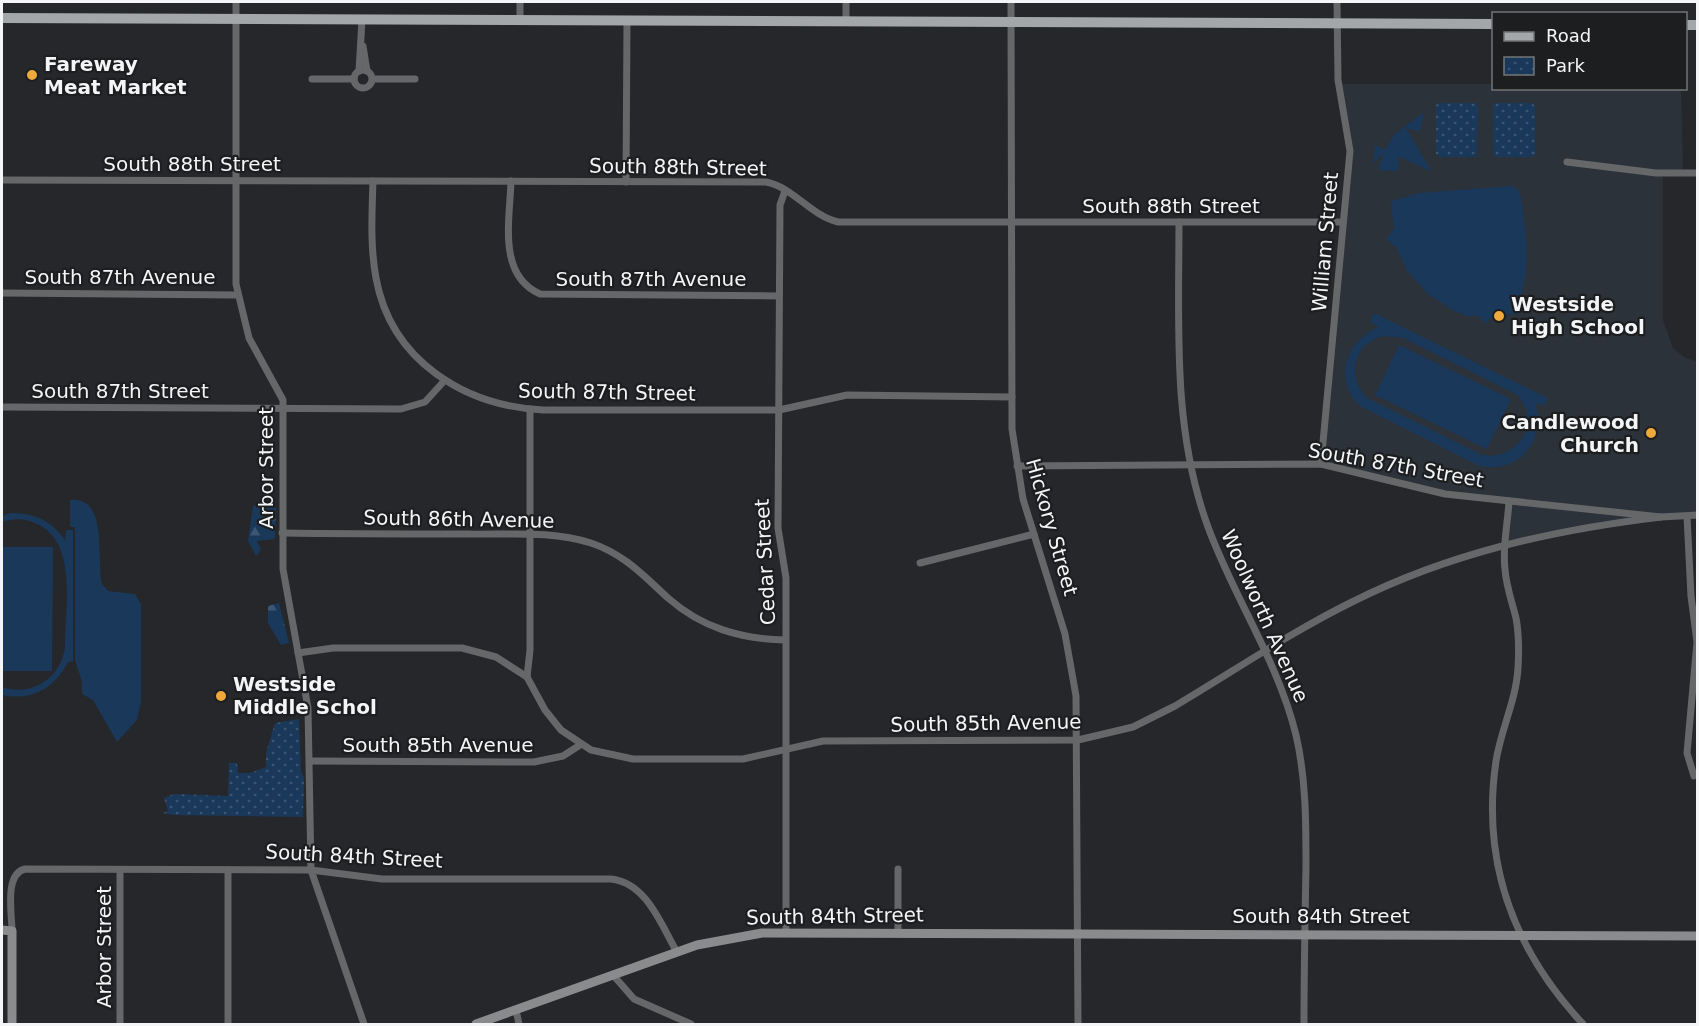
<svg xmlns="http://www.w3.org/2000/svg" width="1699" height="1026" font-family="'DejaVu Sans',sans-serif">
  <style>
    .built { fill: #2c3239 }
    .green { fill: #1a385a; fill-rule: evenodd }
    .forest { fill: url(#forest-firs) }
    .park { fill: url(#park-dots) }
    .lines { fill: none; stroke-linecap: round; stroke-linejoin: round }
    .street { stroke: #666768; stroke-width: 7 }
    .secondary { stroke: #898b8d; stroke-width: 9 }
    .primary { stroke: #a4a7a9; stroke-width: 10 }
    .poi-dot { fill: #eea83c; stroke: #1c1e20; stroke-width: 2 }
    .labels { text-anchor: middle; stroke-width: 4.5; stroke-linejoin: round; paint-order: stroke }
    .poi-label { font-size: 20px; font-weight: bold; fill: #f3f5f6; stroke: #1c1e20; text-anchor: start }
    .street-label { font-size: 20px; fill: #f3f5f6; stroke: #1c1e20 }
  </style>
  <defs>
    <pattern id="forest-firs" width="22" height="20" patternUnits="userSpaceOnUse" patternTransform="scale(1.5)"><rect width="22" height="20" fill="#1a385a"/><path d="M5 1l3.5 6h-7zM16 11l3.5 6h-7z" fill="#3c5572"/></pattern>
    <pattern id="park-dots" width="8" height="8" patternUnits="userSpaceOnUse" patternTransform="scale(1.5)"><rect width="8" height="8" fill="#1a385a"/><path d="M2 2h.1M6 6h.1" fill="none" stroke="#3c5572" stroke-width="1.8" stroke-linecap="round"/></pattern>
  </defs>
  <rect width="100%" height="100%" fill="#25272a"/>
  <polygon class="built" points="1339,84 1493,84 1494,88 1681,89 1683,169 1663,173 1663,320 1673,348 1684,357 1697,362 1697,515 1661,517 1506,544 1509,501 1458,496 1321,464 1350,151"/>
  <g class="green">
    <polygon points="1424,112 1420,132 1406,128 1432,172 1398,156 1398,171 1378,170 1384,152 1373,164 1375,145 1385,150 1394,135"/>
    <path d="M 1513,186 L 1520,192 C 1524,219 1529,249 1525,277 C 1523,290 1520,300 1520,314 L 1493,315 L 1486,324 L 1478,316 L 1467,316 L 1452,310 L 1428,294 L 1407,271 L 1396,247 L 1386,239 L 1394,229 L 1391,201 L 1419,193 Z"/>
    <path d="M 1374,313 L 1548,398 L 1544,406 L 1535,403 C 1548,440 1518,475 1479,466 L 1360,406 C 1332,380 1346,340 1379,327 L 1370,322 ZM 1384,336 L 1403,338 L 1516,394 C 1544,421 1517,462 1482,455 L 1367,398 C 1345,376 1354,343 1384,336 Z"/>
    <polygon points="1399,345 1511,399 1487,449 1375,395"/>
    <path d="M 70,500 C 109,496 96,559 102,584 L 108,591 L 135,594 L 141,604 L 141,702 L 137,720 L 117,742 L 93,700 L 82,694 L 82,682 L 75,660 L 75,527 L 70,527 Z"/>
    <path d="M 10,513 C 33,512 52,521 65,540 L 66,530 L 73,530 L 73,661 L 68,662 C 54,689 32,701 2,695 L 2,687 C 32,697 61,678 65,647 C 65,610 78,542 37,524 C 26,518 14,518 2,522 L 2,516 Z"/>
    <polygon points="2,547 53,547 52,671 2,671"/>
  </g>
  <g class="forest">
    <polygon points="273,504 276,508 275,539 257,541 261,550 256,556 248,541 253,506"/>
    <polygon points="279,603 289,643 281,645 268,623 268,606"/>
  </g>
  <g class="park">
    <polygon points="1439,103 1475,103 1478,106 1477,154 1475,157 1439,157 1436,154 1436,105"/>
    <polygon points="1496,103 1532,103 1535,106 1535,154 1532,157 1496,157 1493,154 1493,105"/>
    <polygon points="299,719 301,771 304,778 303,817 175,815 163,813 168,811 164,798 174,794 228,796 229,763 237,763 238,773 250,773 266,767 266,753 275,723"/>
  </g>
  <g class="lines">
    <g class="street">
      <polyline points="236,2 236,284 249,338 283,400 283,569 308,708 311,870 364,1024"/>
      <polyline points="846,2 846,22"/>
      <polyline points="1011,2 1012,429 1023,499 1065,634 1076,696 1078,1024"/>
      <polyline points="520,21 520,2"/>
      <polyline points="363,46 367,71"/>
      <circle cx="363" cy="79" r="9"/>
      <polyline points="359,71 362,20"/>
      <polyline points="312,79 354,79"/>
      <polyline points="373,79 415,79"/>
      <polyline points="1567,162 1656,173 1698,173"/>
      <path d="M 2,180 L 766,182 C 793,187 811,216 838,222 L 1343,222"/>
      <path d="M 373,181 C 372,213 370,246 376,278 C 391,361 465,406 543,410 L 779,410 L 847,395 L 1012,397"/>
      <path d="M 511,181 C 510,219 497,275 540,294 L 779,296"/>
      <polyline points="626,182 627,21"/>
      <polyline points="785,191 780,205 778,528 786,578 786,933"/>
      <path d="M 1179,222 C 1179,325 1172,429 1208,527 C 1234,598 1278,661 1296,735 C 1306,778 1306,822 1306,866 C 1305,919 1304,972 1304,1024"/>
      <polyline points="2,293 237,295"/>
      <polyline points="2,407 401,409 425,402 445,380"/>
      <path d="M 530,409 L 530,650 L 527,677 L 545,710 L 561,730 L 591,750 L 633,759 L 743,759 L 823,741 L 1078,740 L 1133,727 L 1175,706 C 1234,671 1291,632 1352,602 C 1449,553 1553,530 1661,517"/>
      <polyline points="1321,464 1350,151 1338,80 1337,2"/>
      <polyline points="1017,466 1321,464 1445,494 1661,517 1698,515"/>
      <path d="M 1509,501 C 1508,523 1502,547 1505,569 C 1506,586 1512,602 1516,618 C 1519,634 1519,651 1518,668 C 1516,701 1501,729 1496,761 C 1481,863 1514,950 1583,1024"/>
      <polyline points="1687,516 1691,596 1697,642 1687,753 1694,776"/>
      <path d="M 282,533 C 343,534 404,534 465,534 C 507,535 551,530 591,543 C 624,554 644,576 668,598 C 702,628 741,639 785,640"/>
      <polyline points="920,563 1034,534"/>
      <polyline points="298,653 333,648 462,648 496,657 527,677"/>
      <polyline points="310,761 534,762 563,756 580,745"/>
      <path d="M 12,931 C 12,914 4,874 25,869 L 311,870 L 382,879 L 611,879 C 647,883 661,925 677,952"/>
      <polyline points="898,933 898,869"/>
      <polyline points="613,975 634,999 691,1024"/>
      <polyline points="516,1010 519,1024"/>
      <polyline points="120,1024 120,870"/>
      <polyline points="228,1024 228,870"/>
    </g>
    <g class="secondary">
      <polyline points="2,930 12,931 12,1024"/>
      <polyline points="476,1024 697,945 762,933 1698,936"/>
    </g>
    <g class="primary">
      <polyline points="2,18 1494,24"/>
      <polyline points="1686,25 1698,25"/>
    </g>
  </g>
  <g class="poi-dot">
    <circle cx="32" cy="75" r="6"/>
    <circle cx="1499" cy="316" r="6"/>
    <circle cx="1651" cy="433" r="6"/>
    <circle cx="221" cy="696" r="6"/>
  </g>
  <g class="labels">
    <g class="poi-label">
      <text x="44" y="71">Fareway<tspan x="44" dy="23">Meat Market</tspan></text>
      <text x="1511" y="311">Westside<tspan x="1511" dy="23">High School</tspan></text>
      <text x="1639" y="429" text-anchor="end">Candlewood<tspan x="1639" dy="23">Church</tspan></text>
      <text x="233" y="691">Westside<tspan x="233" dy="23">Middle Schol</tspan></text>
    </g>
    <g class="street-label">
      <text x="192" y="171">South 88th Street</text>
      <text transform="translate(678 167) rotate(1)" y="7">South 88th Street</text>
      <text x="1171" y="213">South 88th Street</text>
      <text transform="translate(1325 242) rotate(-85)" y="7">William Street</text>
      <text x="120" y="284">South 87th Avenue</text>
      <text x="651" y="286">South 87th Avenue</text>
      <text x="120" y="398">South 87th Street</text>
      <text transform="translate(607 392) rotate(1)" y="7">South 87th Street</text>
      <text transform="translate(1396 465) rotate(10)" y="7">South 87th Street</text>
      <text transform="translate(266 468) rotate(-90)" y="7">Arbor Street</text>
      <text transform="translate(459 519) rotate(1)" y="7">South 86th Avenue</text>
      <text transform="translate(1052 527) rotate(74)" y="7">Hickory Street</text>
      <text transform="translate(765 562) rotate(-93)" y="7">Cedar Street</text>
      <text transform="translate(1265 616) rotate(66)" y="7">Woolworth Avenue</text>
      <text transform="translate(986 723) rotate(-1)" y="7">South 85th Avenue</text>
      <text x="438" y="752">South 85th Avenue</text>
      <text transform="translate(354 856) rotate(3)" y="7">South 84th Street</text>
      <text transform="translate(835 916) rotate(-1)" y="7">South 84th Street</text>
      <text x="1321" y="923">South 84th Street</text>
      <text transform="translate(104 947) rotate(-90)" y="7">Arbor Street</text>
    </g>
  </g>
  <rect width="1699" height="1026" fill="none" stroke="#f3f5f6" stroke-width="6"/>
  <rect x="1492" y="12" width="195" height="78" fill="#1c1e20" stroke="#727476" stroke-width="1.5"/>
  <rect x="1504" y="32" width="30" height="9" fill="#a4a7a9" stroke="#727476" stroke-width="1.5"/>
  <text x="1546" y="42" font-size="18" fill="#f3f5f6">Road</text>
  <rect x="1504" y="57" width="30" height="18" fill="url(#park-dots)" stroke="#727476" stroke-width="1.5"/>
  <text x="1546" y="72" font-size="18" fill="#f3f5f6">Park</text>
</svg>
